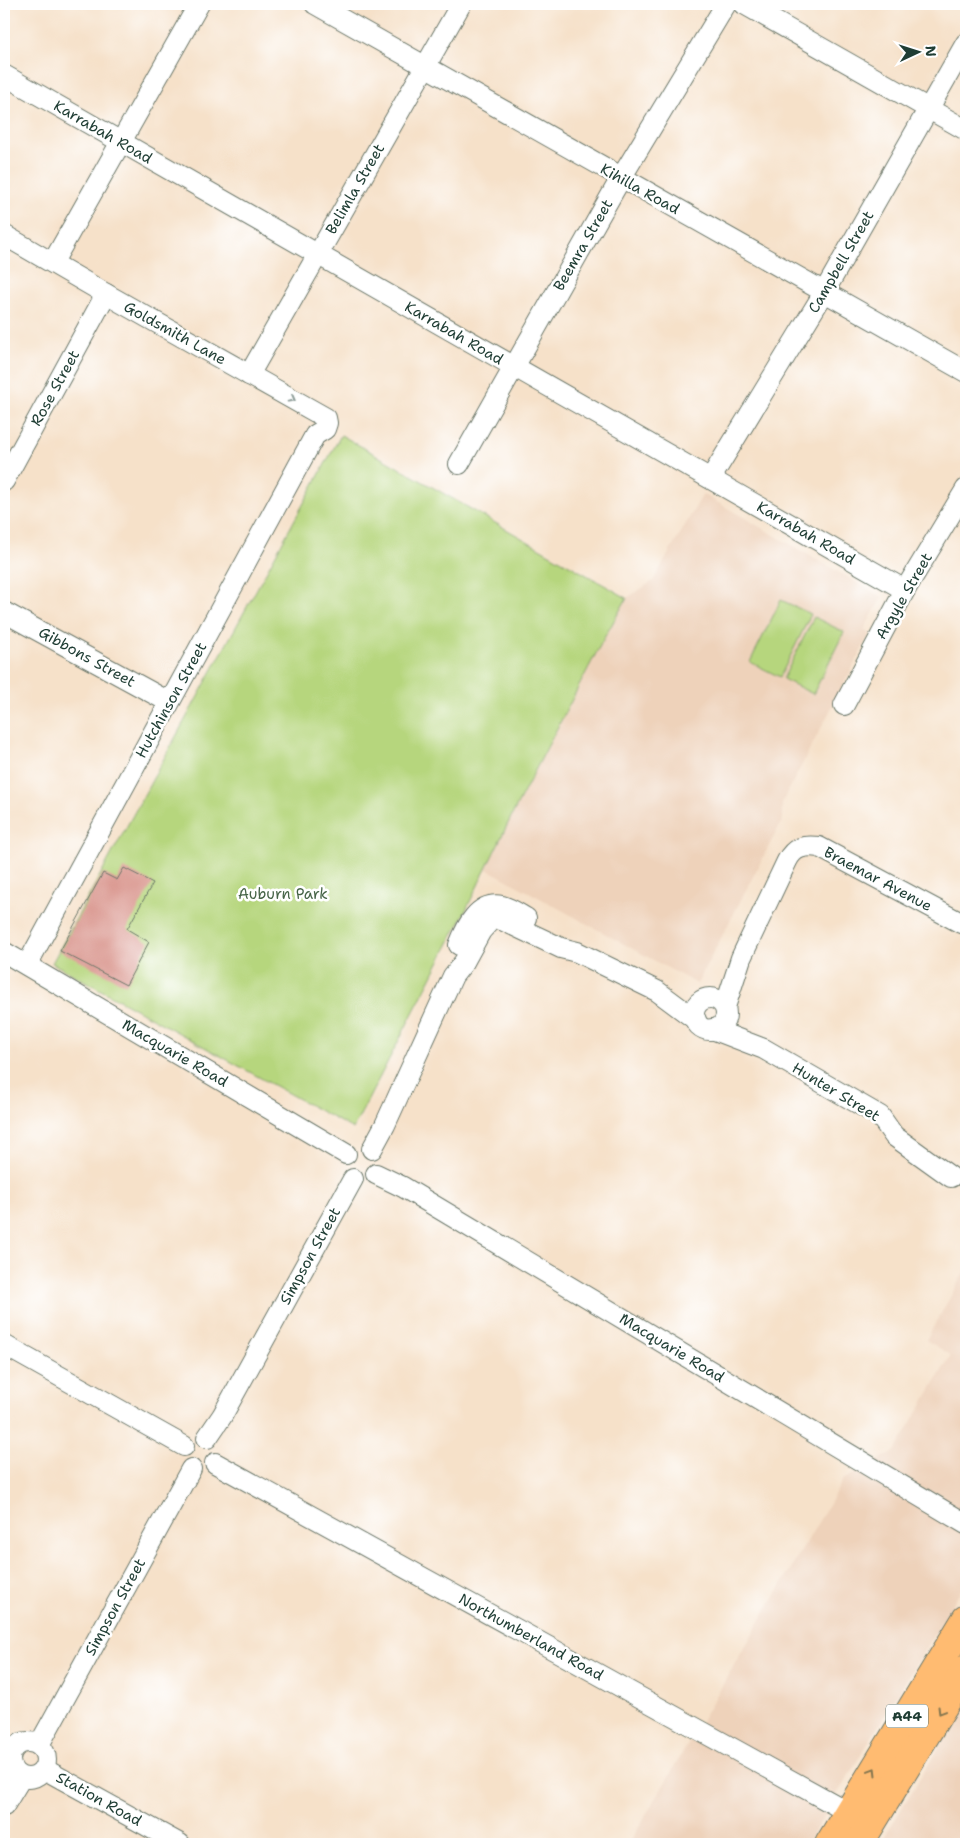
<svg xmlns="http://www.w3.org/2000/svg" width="970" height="1848" font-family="'Shantell Sans',sans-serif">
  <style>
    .built { fill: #eed2ba }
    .green { fill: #b6d67d; stroke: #6a8a58 }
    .building { fill: #d9948c }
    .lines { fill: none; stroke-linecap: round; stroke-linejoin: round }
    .minor-casing { stroke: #6a7668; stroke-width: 22 }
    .highway-casing { stroke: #6a7668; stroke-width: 30 }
    .minor { stroke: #fff; stroke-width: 20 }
    .highway { stroke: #ffbb71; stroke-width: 28 }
    .oneway { stroke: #8f9e9a }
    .oneway2 { stroke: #84764f }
    .labels { text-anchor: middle; stroke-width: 5; stroke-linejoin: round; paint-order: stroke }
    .shield { fill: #fff; stroke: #627771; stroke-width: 1 }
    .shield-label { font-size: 14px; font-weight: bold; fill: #1f3d34 }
    .street-label { font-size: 15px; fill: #1f3d34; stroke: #fff }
    .park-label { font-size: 15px; fill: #456346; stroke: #fff }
  </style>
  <rect width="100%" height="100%" fill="#fff"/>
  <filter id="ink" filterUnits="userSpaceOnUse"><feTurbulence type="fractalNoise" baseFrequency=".02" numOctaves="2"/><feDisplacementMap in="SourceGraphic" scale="10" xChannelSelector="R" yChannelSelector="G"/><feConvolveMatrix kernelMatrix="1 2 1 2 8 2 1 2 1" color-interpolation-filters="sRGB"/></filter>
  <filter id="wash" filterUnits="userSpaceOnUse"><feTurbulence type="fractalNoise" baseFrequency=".0096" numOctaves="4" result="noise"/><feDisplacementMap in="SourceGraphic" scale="20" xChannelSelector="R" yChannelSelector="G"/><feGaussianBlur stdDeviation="1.12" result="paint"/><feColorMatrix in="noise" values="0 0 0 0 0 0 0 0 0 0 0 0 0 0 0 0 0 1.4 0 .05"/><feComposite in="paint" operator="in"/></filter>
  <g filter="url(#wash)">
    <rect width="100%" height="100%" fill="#f6e1c9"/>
    <g class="built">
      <polygon points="703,494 882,597 864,630 870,634 782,803 782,821 697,984 485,868 604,638 627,598 653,581"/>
      <polygon points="966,1269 966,1582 807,1844 629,1844 843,1480 895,1451 951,1355 926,1340"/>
      <polygon points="966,1702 966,1844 880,1844 965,1704"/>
    </g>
    <g class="green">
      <polygon points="341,435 627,598 604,638 514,811 464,914 353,1129 52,963"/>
      <polygon points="781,600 811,614 780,677 750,662"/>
      <polygon points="814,617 844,632 813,694 783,679"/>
    </g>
    <g id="blocks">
      <polygon class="building" points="124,868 153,883 127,929 149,942 126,985 60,951 103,873 117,880"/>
    </g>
  </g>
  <g filter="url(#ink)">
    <use href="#blocks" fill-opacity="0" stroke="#6a7668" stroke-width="1"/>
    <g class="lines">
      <defs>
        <g id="minor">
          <polyline points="315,4 966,372"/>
          <polyline points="744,4 966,130"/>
          <polyline points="4,75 905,590"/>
          <polyline points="4,235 106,294 326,418 327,423 325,429 315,435 27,965"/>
          <polyline points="53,262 199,4"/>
          <polyline points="249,375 461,4"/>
          <polyline points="459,464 621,178 726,4"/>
          <polyline points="711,478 819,301 966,43"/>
          <polyline points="4,481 106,294"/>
          <polyline points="4,612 169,702"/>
          <polyline points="844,705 905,590 966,489"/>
          <path d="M 459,945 C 466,927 478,901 502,906 C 510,908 519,914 526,918"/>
          <polyline points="4,952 346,1154"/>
          <circle cx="710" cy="1014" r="16"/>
          <path d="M 725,1007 L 741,958 L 787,861 C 794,847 804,845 819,847 L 961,923"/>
          <polyline points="712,1029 764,1049 880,1116 894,1136 951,1177"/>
          <polyline points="372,1149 385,1125 453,976 464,962 481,931 490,921 497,919 504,921 561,948 577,952 657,991 696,1020"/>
          <polyline points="376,1174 403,1187 966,1524"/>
          <polyline points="4,1345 184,1446"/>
          <polyline points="207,1438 222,1416 353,1179"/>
          <polyline points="215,1463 848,1812"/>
          <circle cx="28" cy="1760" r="18"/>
          <polyline points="39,1745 191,1469"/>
          <polyline points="44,1769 180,1844"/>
          <polyline points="4,1806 21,1778"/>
        </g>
        <g id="highway">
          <polyline points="829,1844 966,1619"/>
          <polyline points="859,1844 966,1669"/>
        </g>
      </defs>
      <use href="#minor" class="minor-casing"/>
      <use href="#highway" class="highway-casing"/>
      <use href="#minor" class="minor"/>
      <use href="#highway" class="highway"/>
    </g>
    <defs><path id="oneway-chevron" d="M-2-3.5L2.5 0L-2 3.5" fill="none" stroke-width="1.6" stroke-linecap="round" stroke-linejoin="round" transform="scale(1.25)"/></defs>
    <use class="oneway" href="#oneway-chevron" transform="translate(292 399) rotate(29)"/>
    <g class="oneway2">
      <use href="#oneway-chevron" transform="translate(941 1711) rotate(121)"/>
      <use href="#oneway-chevron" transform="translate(873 1771) rotate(-59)"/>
    </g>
  </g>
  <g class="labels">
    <rect class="shield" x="886" y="1704.5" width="42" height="23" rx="4"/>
    <g class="shield-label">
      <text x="907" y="1721">A44</text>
    </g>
    <g class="street-label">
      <text transform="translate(103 132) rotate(30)" y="5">Karrabah Road</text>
      <text transform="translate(355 189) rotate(-60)" y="5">Belimla Street</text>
      <text transform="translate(640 189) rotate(29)" y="5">Kihilla Road</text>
      <text transform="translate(583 245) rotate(-60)" y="5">Beemra Street</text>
      <text transform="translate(841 262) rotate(-60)" y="5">Campbell Street</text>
      <text transform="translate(175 333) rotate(29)" y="5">Goldsmith Lane</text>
      <text transform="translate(454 333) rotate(30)" y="5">Karrabah Road</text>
      <text transform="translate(55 388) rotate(-61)" y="5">Rose Street</text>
      <text transform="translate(806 533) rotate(30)" y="5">Karrabah Road</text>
      <text transform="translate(904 596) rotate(-60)" y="5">Argyle Street</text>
      <text transform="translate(87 657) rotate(29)" y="5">Gibbons Street</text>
      <text transform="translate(171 700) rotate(-61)" y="5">Hutchinson Street</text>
      <text transform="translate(878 879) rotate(28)" y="5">Braemar Avenue</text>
      <text transform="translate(175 1053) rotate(30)" y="5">Macquarie Road</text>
      <text transform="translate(836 1092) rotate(31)" y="5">Hunter Street</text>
      <text transform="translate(310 1256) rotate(-61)" y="5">Simpson Street</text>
      <text transform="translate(672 1348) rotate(31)" y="5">Macquarie Road</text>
      <text transform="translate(115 1607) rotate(-61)" y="5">Simpson Street</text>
      <text transform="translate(531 1637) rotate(29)" y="5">Northumberland Road</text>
      <text transform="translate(99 1799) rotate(29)" y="5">Station Road</text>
    </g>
    <g class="park-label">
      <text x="283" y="899">Auburn Park</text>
    </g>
  </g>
  <rect width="970" height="1848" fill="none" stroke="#fff" stroke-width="20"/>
  <g transform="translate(918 52) rotate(86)" stroke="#ffffff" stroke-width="4" paint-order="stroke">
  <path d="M0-4L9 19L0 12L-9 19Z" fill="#1f3d34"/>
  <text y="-8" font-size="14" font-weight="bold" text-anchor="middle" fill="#1f3d34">N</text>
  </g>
</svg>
